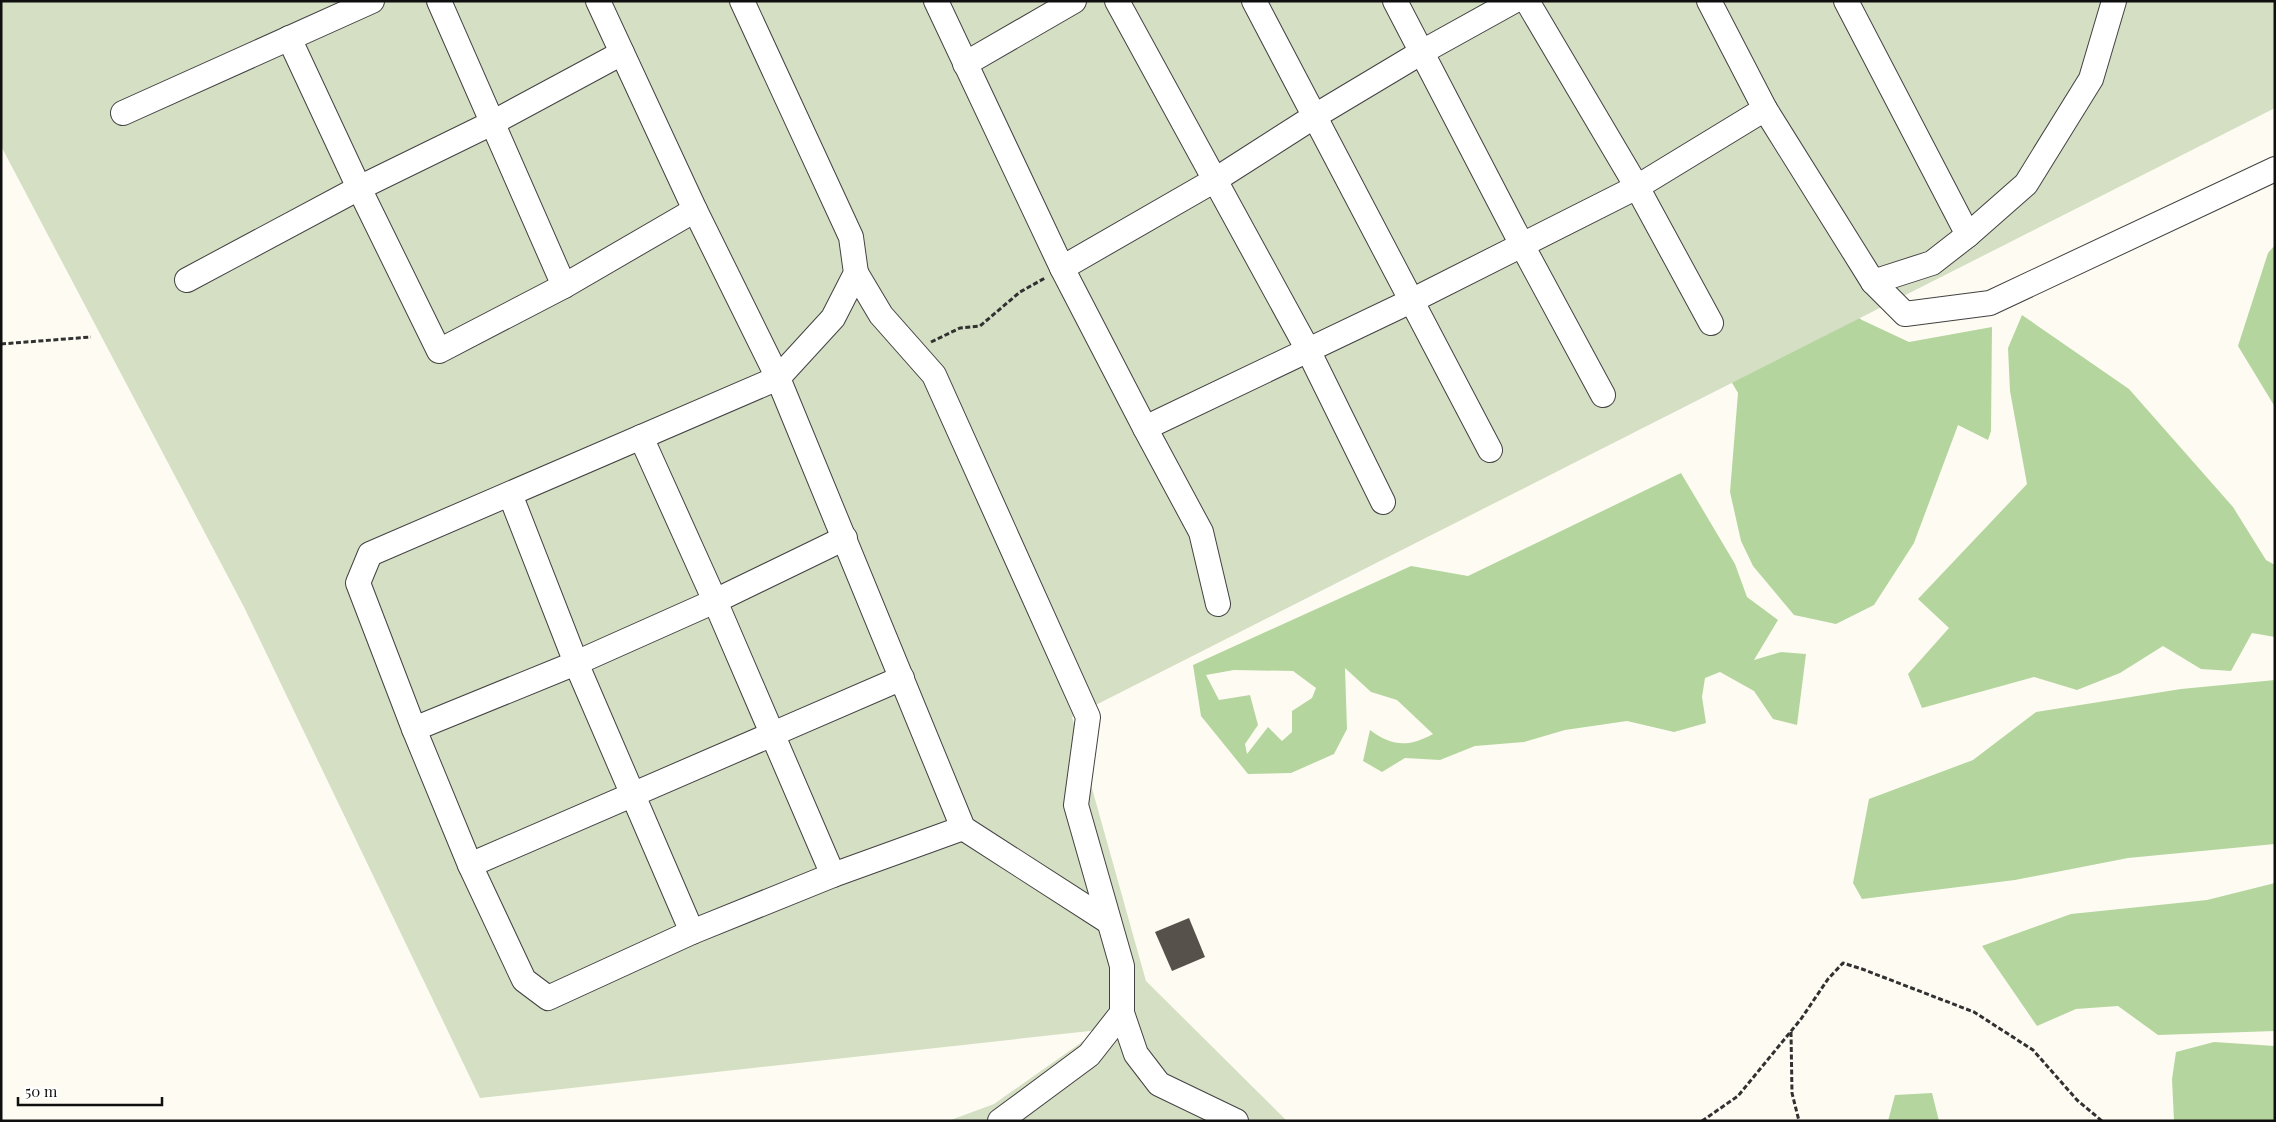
<svg xmlns="http://www.w3.org/2000/svg" width="2276" height="1122" font-family="'Playfair Display',serif">
  <style>
    .forest { fill: #b5d59f; fill-rule: evenodd }
    .cemetery { fill: #d5dfc4 }
    .building { fill: #57514c }
    .lines { fill: none; stroke-linecap: round; stroke-linejoin: round }
    .minor-casing { stroke: #424242; stroke-width: 26 }
    .path { stroke: #313131; stroke-width: 3; stroke-dasharray: 5 2.5; stroke-linecap: butt }
    .minor { stroke: #fff; stroke-width: 24 }
  </style>
  <rect width="100%" height="100%" fill="#fefcf2"/>
  <g class="forest">
    <polygon points="2275,245 2275,407 2238,346 2268,253"/>
    <polygon points="1830,298 1862,320 1909,342 1992,327 1991,431 1988,440 1958,425 1914,543 1874,605 1836,624 1794,615 1753,566 1741,541 1730,492 1738,393 1718,359"/>
    <polygon points="2022,315 2129,389 2233,507 2266,560 2275,565 2275,637 2252,633 2231,671 2201,669 2163,646 2120,673 2077,690 2034,677 1922,708 1908,674 1949,628 1918,599 2027,484 2010,391 2008,348"/>
    <path d="M 1681,473 L 1735,564 L 1747,597 L 1778,620 L 1754,660 L 1781,652 L 1806,654 L 1797,725 L 1773,719 L 1754,691 L 1720,672 L 1705,678 L 1702,697 L 1706,723 L 1674,732 L 1627,721 L 1565,730 L 1524,742 L 1475,746 L 1440,760 L 1405,758 L 1382,772 L 1363,761 L 1370,730 C 1393,747 1409,747 1433,734 L 1397,700 L 1371,692 L 1345,668 L 1347,729 L 1334,754 L 1291,773 L 1248,774 L 1201,716 L 1193,665 L 1411,566 L 1468,576 ZM 1234,670 L 1293,671 L 1316,688 L 1312,698 L 1292,711 L 1292,732 L 1282,741 L 1268,727 L 1247,754 L 1245,744 L 1258,725 L 1250,695 L 1219,700 L 1206,675 Z"/>
    <polygon points="2275,680 2275,844 2128,858 2015,880 1862,899 1853,883 1869,799 1973,760 2036,712 2181,689"/>
    <polygon points="2275,883 2275,1031 2158,1035 2118,1006 2076,1009 2037,1026 1982,946 2071,914 2207,900"/>
    <polygon points="2214,1042 2275,1046 2275,1121 2174,1121 2172,1079 2176,1052"/>
    <polygon points="1932,1093 1939,1121 1888,1121 1895,1095"/>
  </g>
  <polygon class="cemetery" points="1,1 2275,1 2275,108 1072,717 1146,981 1287,1121 948,1121 994,1104 1099,1030 480,1098 244,607 1,146"/>
  <polygon class="building" points="1189,918 1205,957 1172,971 1155,932"/>
  <g class="lines">
    <defs>
      <g id="minor">
        <polyline points="439,1 564,286"/>
        <polyline points="598,1 695,210 778,378 963,828 1109,922"/>
        <polyline points="742,1 851,237 856,273 833,318 778,378 370,554 358,583 414,729 470,865 524,980 548,998 692,932 833,875 963,828"/>
        <polyline points="936,1 1062,268 1145,428 1411,301 1637,187 1765,109 1709,1"/>
        <polyline points="1117,1 1308,350 1383,502"/>
        <polyline points="1254,1 1490,450"/>
        <polyline points="1395,1 1522,245 1603,395"/>
        <polyline points="1527,1 1637,187 1711,323"/>
        <polyline points="1846,1 1968,235 2026,184 2091,79 2114,1"/>
        <polyline points="289,38 359,188 439,351 564,286 695,210"/>
        <polyline points="965,64 1074,1"/>
        <polyline points="1765,109 1873,282 1905,314 1990,303 2275,169"/>
        <polyline points="123,113 372,1"/>
        <polyline points="1062,268 1215,180 1315,116 1422,52 1514,1"/>
        <polyline points="856,273 881,315 934,375 1088,717 1076,805 1122,966 1122,1013 1136,1054 1159,1084 1236,1121"/>
        <polyline points="187,280 359,188 492,123 622,53"/>
        <polyline points="1873,282 1932,263 1968,235"/>
        <polyline points="1145,428 1201,532 1218,604"/>
        <polyline points="641,437 715,601 833,875"/>
        <polyline points="510,494 576,663 692,932"/>
        <polyline points="414,729 576,663 715,601 845,538"/>
        <polyline points="470,865 902,678"/>
        <polyline points="1000,1121 1089,1055 1122,1013"/>
      </g>
    </defs>
    <use href="#minor" class="minor-casing"/>
    <g class="path">
      <polyline points="931,342 960,328 980,326 1020,292 1045,278"/>
      <polyline points="1,344 91,337"/>
      <polyline points="1791,1032 1792,1093 1799,1121"/>
      <polyline points="1702,1121 1738,1096 1801,1019 1828,979 1843,963 1862,969 1974,1012 2033,1050 2077,1100 2102,1121"/>
    </g>
    <use href="#minor" class="minor"/>
  </g>
  <rect width="2276" height="1122" fill="none" stroke="#0f0f0f" stroke-width="5"/>
  <path d="M18 1097v8h144v-8" fill="none" stroke="#0f0f0f" stroke-width="2.5"/>
  <text x="25" y="1097" font-size="15" fill="#0f0f0f" stroke="#ffffff" stroke-width="4" paint-order="stroke">50 m</text>
</svg>
